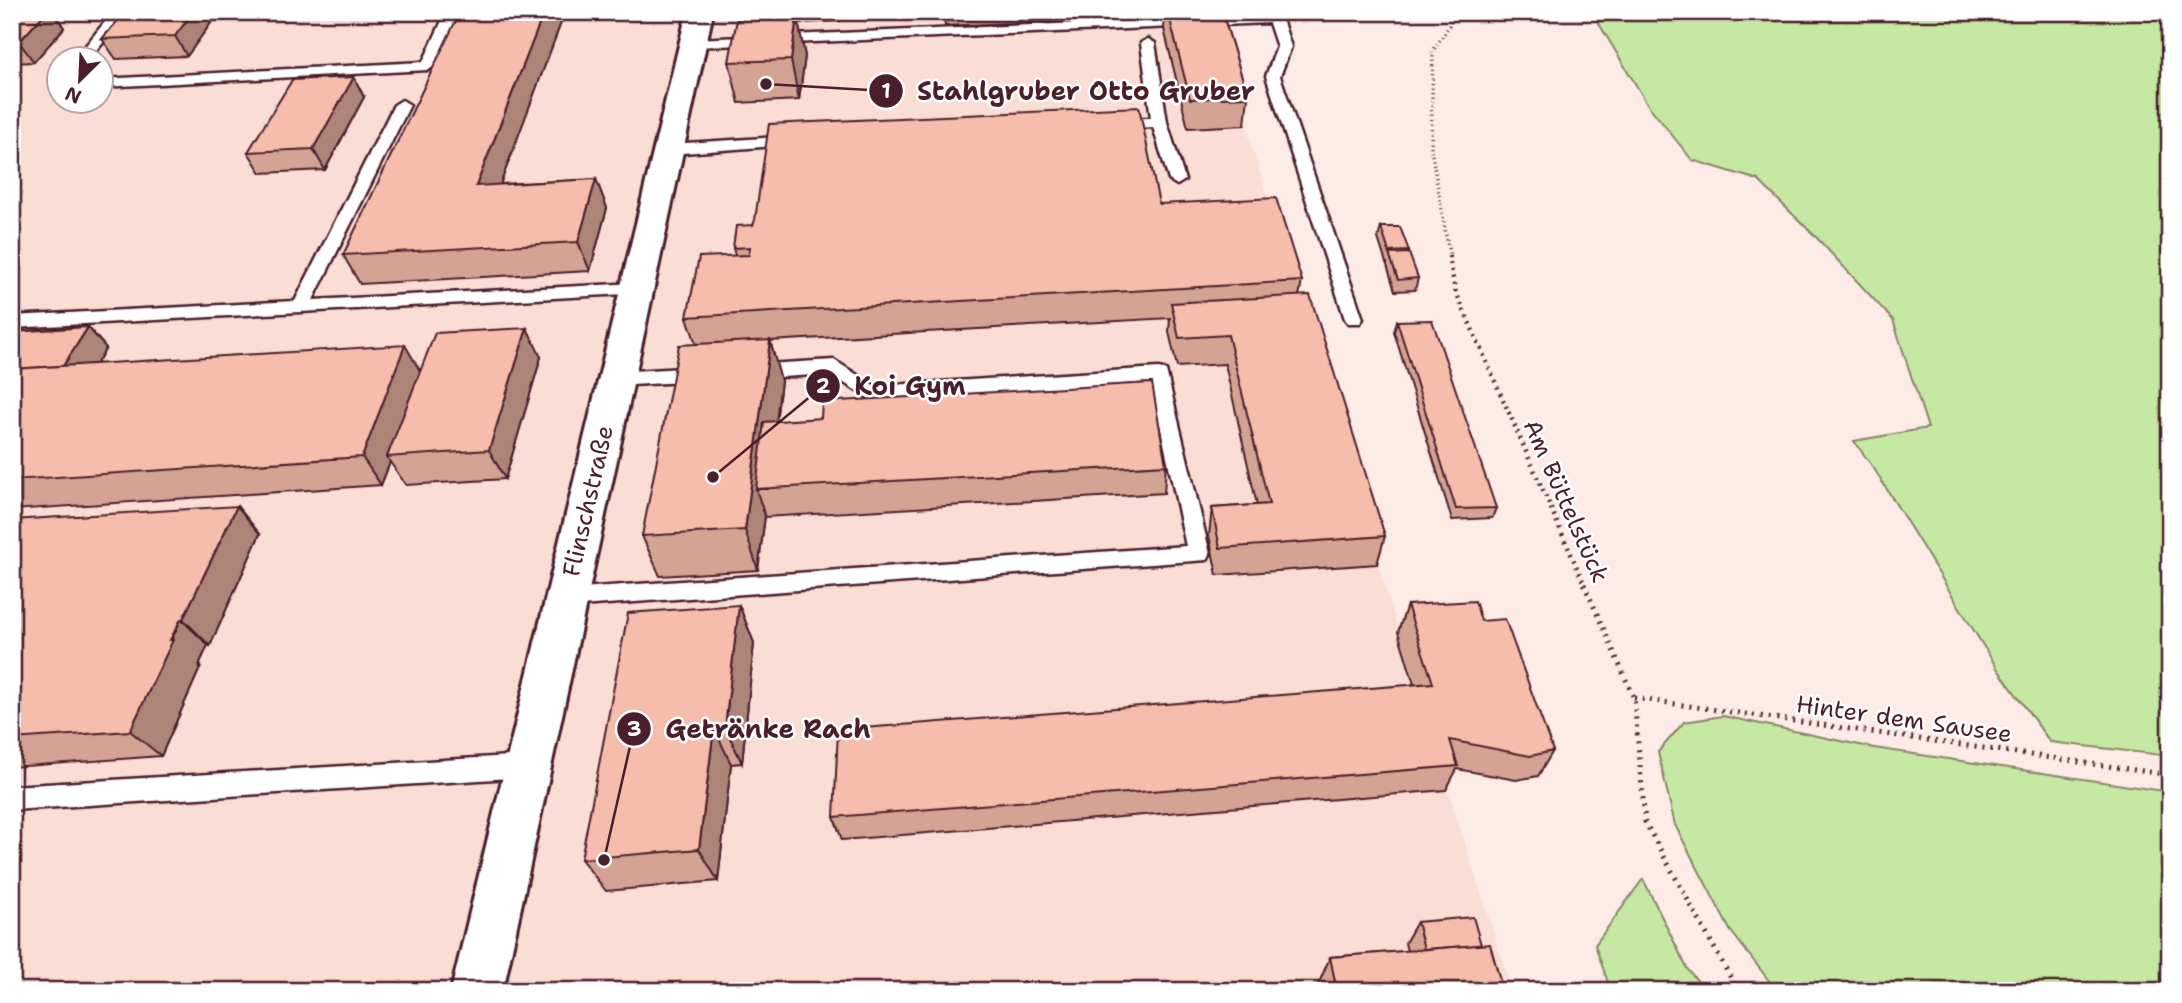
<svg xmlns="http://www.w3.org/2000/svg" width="2182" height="1003" font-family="'Shantell Sans',sans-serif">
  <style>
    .built { fill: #faddd5; fill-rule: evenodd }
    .green { fill: #c5e9a3; stroke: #888467; stroke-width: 2 }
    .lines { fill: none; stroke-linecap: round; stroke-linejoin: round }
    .service-casing { stroke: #4a1f2b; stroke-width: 5 }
    .minor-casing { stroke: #4a1f2b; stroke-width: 6 }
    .path-far2 { stroke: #4a1f2b; stroke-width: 3.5; stroke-dasharray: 1 3.5; stroke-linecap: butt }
    .path-far1 { stroke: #4a1f2b; stroke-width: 4.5; stroke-dasharray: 2 5; stroke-linecap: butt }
    .path { stroke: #4a1f2b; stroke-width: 5; stroke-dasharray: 2 6; stroke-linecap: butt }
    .service { fill: #fff; fill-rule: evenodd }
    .minor { fill: #fff; fill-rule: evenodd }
    .wall { fill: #d4a394; stroke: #4a1f2b; stroke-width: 2 }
    .shaded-wall { fill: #ac8478; stroke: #4a1f2b; stroke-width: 2 }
    .building { fill: #f6bdac; stroke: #4a1f2b; stroke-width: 2 }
    .labels { text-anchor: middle; stroke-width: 5; stroke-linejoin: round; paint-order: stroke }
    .street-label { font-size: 24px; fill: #4a1f2b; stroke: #fff }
    .leader { fill: none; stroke: #4a1f2b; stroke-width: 2.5 }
    .callout-dot { fill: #4a1f2b; stroke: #fff; stroke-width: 2.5 }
    .mark-label { font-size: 21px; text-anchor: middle; font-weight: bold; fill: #fff }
    .callout-label { font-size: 26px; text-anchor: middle; font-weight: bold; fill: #4a1f2b; stroke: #fff; stroke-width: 5; stroke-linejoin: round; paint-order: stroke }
  </style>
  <rect width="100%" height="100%" fill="#fcebe6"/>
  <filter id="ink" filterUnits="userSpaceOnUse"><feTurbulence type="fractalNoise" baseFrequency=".0143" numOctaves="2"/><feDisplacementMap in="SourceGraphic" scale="14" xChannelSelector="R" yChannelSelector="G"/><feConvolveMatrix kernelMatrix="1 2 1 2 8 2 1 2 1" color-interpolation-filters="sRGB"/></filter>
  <g filter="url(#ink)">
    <path class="built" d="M 12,12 L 1211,12 L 1422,709 L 1512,991 L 12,991 ZM 60,60 L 102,60 L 102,102 L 60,102 Z"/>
    <g class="green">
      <polygon points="1592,12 2170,12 2170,756 2050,742 1997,668 1875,470 1854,441 1928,428 1893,320 1817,238 1758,180 1692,160 1648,105"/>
      <polygon points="1723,716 1874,748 2170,792 2170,991 1777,991 1730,930 1675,825 1658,752 1684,722"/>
      <polygon points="1643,879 1688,970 1706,991 1611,991 1595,945"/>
    </g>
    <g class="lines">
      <defs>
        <g id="service">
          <polygon points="113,12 128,12 89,60 74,60"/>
          <polygon points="446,12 460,12 435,66 428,70 102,87 102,79 423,62"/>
          <polygon points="1275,15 1282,19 1291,47 1280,76 1363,319 1360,323 1348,323 1345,319 1266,76 1277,47 1269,23 694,47 687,43 694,39"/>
          <polygon points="1148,39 1155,43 1167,122 1185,180 1177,185 1169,180 1153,127 1116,129 1108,124 1116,119 1151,118 1141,43"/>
          <polygon points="402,100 410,105 313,300 637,283 646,289 643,293 12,328 12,316 295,301 394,105"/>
          <polygon points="794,136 800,138 802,141 800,144 670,154 662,149 670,144"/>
          <polygon points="834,360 875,386 1159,368 1166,370 1210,554 1207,560 566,607 558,604 555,598 558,592 566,589 1186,546 1151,382 871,400 830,374 749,379 742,377 739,372 742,367 749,365"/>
          <polygon points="700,367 707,369 710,374 707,379 700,381 615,386 608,384 605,379 608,374 615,372"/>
          <polygon points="527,755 536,758 539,766 536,774 527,777 12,810 12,786"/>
        </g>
        <polygon id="minor" points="687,12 713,12 503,991 451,991"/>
      </defs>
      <use href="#service" class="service-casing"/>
      <use href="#minor" class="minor-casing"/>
      <polyline class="path-far2" points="1450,258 1431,149 1433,51 1458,12"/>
      <polyline class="path-far1" points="1449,256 1455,290 1585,586"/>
      <g class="path">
        <polyline points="1584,584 1634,698 1645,822 1738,991"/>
        <polyline points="1634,698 2170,775"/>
      </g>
      <use href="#service" class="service"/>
      <use href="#minor" class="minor"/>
    </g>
    <g class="wall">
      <polygon points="12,12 54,12 64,28 34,62 12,63"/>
      <polygon points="125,12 219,12 187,56 116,59 102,39"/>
      <polygon points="270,12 353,12 272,16"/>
      <polygon points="565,12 500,184 596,179 607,208 590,271 360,284 343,255"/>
      <polygon points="771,12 1074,12 1074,20 945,26 943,12 840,17 840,21 798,23 805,56 799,100 739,103 729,62 772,17"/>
      <polygon points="1165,12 1222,12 1248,97 1245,125 1188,128 1164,29"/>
      <polygon points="364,97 325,170 261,173 248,152"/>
      <polygon points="1159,204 1302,281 1299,296 1385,536 1377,564 1217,575 1209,536 1212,508 1257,505 1225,364 1177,367 1169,332 1170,318 770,341 781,381 776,421 1166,465 1164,493 765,517 765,516 758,570 660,576 642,536 696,344 687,317 735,255 733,248"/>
      <polygon points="1381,227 1409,251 1408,253 1418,278 1415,290 1395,291 1387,265 1387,263 1386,263 1378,238"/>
      <polygon points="1397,321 1496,508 1492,518 1452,520 1394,332"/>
      <polygon points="88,327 106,348 96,364 420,371 541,357 505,479 406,485 390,462 381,485 12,510 12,332"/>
      <polygon points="12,520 260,534 210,646 208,645 199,665 201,666 161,756 12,767"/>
      <polygon points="739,605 754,643 742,763 731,764 718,881 606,891 581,859"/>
      <polygon points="1407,605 1481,621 1553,751 1538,776 1516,780 1457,769 1446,790 842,840 834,817 1414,684 1398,632"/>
      <polygon points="1417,922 1481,945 1503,991 1319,991 1318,985 1330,957 1407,951 1405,943"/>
    </g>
    <g class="shaded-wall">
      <polygon points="46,12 54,12 64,28 34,62 19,42"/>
      <polygon points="193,12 219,12 187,56 175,36"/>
      <polygon points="544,12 565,12 489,214 476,186"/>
      <polygon points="797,16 805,56 799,100 791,60"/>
      <polygon points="354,77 364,97 325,170 313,149"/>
      <polygon points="596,179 607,208 590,271 578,242"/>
      <polygon points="88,327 106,348 78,394 59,373"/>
      <polygon points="527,328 541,357 505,479 489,450"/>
      <polygon points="770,340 781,381 768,489 756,489 765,516 758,570 745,530"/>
      <polygon points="405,345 422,374 387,457 390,462 381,485 362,457"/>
      <polygon points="237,506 260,534 210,646 183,619"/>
      <polygon points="739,605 754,643 742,763 725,727"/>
      <polygon points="181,619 208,645 199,665 201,666 161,756 130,731"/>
      <polygon points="714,728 731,764 718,881 699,849"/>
    </g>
    <g class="building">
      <polygon points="12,12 46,12 19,42 12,42"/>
      <polygon points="125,12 193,12 175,36 102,39"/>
      <polygon points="460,12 544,12 476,186 596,179 578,242 343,255"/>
      <polygon points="1168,12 1222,12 1248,97 1190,99"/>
      <polygon points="797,16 791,60 729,62 737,19"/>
      <polygon points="354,77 313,149 248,152 292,80"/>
      <polygon points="1139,107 1159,204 1276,198 1302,281 687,317 699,257 749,255 750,247 733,248 736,226 753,225 755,220 769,124"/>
      <polygon points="1381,227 1400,227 1409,251 1389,252"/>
      <polygon points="1409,253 1418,278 1398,280 1389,254"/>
      <polygon points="1310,295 1385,536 1220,548 1212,508 1269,504 1228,335 1179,338 1171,303"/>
      <polygon points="1432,320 1496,508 1456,509 1397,321"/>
      <polygon points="88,327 63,366 12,369 12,332"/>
      <polygon points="527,328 489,450 387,457 435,333"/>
      <polygon points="770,340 745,530 642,536 679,345"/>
      <polygon points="405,345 362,457 12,480 12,369"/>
      <polygon points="1152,383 1166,465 756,489 764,422 821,418 822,402"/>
      <polygon points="237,506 183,619 181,619 170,640 173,640 130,731 12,739 12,520"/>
      <polygon points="1475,601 1481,621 1505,619 1553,751 1530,756 1450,740 1458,766 834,817 838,730 1433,683 1407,605"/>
      <polygon points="739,605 725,727 714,728 699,849 581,859 628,613"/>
      <polygon points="1473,917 1481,945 1424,949 1417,922"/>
      <polygon points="1490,944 1503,991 1337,991 1330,957"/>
    </g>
  </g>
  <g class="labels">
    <g class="street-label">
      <text transform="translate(588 501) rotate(-77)" y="8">Flinschstraße</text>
      <text transform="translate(1566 501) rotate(66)" y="8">Am Büttelstück</text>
      <text transform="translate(1904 719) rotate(8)" y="8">Hinter dem Sausee</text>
    </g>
  </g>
  <path class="leader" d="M766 84L886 91M713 477L823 386M604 860L634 729"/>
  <g class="callout-dot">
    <circle cx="766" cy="84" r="7"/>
    <circle cx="713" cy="477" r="7"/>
    <circle cx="604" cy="860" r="7"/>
    <circle cx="886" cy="91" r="18"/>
    <circle cx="823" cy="386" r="18"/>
    <circle cx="634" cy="729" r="18"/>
  </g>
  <g class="mark-label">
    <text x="886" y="98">1</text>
    <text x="823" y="393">2</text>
    <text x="634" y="736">3</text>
  </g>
  <g class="callout-label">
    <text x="1086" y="100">Stahlgruber Otto Gruber</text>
    <text x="910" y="395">Koi Gym</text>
    <text x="768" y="738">Getränke Rach</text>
  </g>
  <rect width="2182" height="1003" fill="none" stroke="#fff" stroke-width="42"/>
  <rect x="21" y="21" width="2140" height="961" fill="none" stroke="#4a1f2b" stroke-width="2.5" filter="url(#ink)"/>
  <g transform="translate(80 80) rotate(204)"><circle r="33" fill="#ffffff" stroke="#b7a5aa" stroke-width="2"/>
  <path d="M0-5L12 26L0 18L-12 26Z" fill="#4a1f2b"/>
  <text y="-10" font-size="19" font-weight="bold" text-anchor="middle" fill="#4a1f2b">N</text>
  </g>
</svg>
